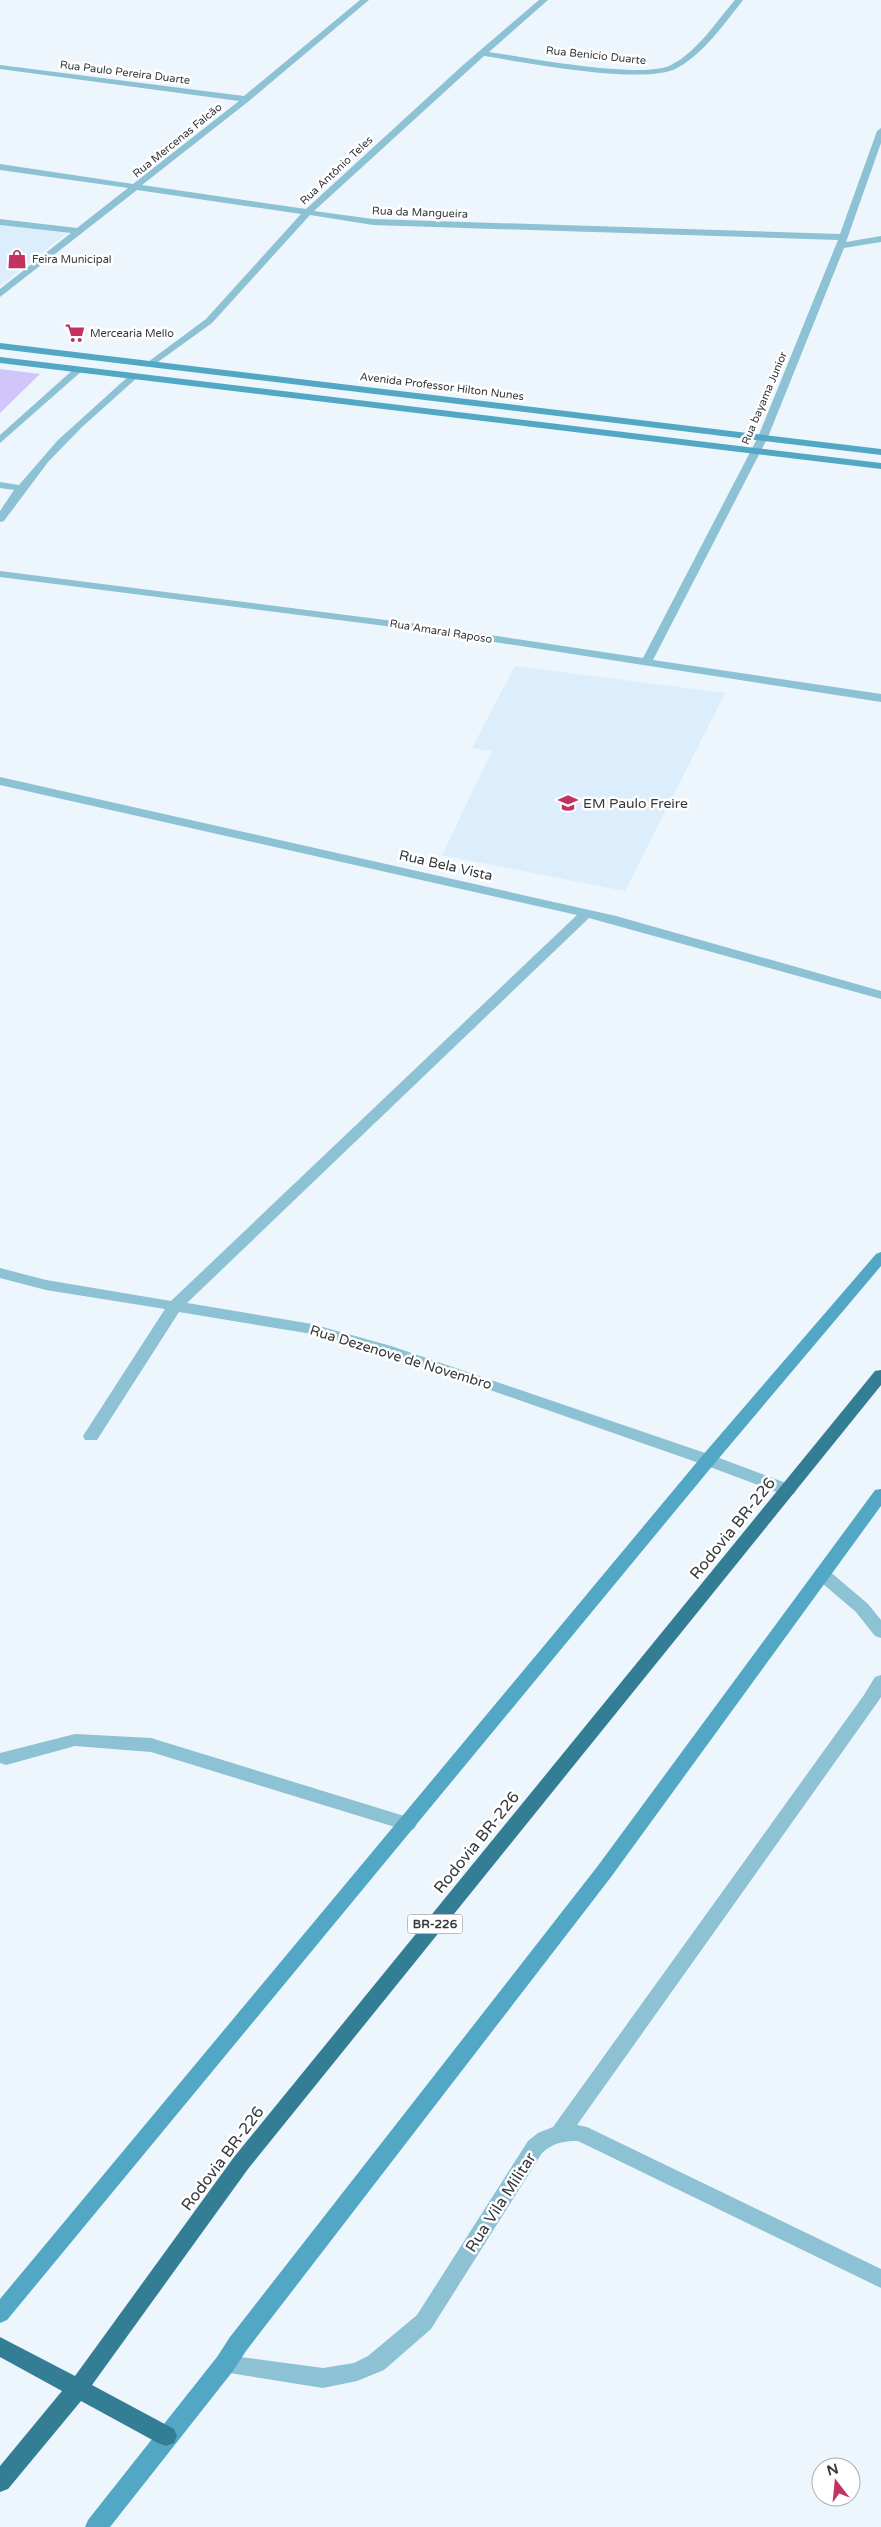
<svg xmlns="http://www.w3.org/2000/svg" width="881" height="2527" font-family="'Varela Round',sans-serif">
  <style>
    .built { fill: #dcedfc }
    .green { fill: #d1c6f9 }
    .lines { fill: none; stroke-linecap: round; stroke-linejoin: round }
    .lane { fill: #8dc1d4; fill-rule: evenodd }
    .street { fill: #8dc1d4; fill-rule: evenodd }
    .secondary { fill: #52a7c4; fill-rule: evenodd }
    .highway { fill: #337d95; fill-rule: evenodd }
    .labels { text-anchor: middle; stroke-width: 5; stroke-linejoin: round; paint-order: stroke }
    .far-street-label { font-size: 11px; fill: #35393d; stroke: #fff }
    .far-poi-label { font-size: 11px; fill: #35393d; stroke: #fff; text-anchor: start }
    .shield { fill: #fff; stroke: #727477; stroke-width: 1 }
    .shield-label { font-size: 12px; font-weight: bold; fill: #35393d }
    .poi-label { font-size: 14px; fill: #35393d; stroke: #fff; text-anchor: start }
    .street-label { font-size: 14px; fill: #35393d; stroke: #fff }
    .near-street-label { font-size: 16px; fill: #35393d; stroke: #fff }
  </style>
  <rect width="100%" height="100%" fill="#edf5fd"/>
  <g class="built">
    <polygon points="0,225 67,233 0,286"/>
    <polygon points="515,666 725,693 625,891 442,855 492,751 472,748"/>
  </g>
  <polygon class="green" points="0,369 40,374 0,413"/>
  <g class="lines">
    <polygon class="lane" points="75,1734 151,1738 414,1819 417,1824 414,1829 408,1831 151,1752 75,1746 6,1765 0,1763 0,1753"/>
    <g class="street">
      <path d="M 360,0 L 369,0 L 249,101 L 142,185 L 306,209 L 462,66 L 539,0 L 548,0 L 489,52 C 524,57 643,80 671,65 C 697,52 716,22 735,0 L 743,0 C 725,23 703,54 677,68 C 645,86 523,62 484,56 L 314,211 L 373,219 L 840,234 L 877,131 L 881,128 L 881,143 L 846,242 L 881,236 L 881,242 L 844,248 L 768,437 L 653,660 L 881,694 L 881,702 L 417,630 L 0,577 L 0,571 L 417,624 L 643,658 L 758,437 L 838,240 L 373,225 L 310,215 L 212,323 L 151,367 L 146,364 L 148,362 L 206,319 L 301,214 L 137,190 L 0,297 L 0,289 L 71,233 L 0,225 L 0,219 L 77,228 L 128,188 L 0,170 L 0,164 L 133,184 L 239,101 L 0,69 L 0,65 L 244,96 Z"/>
      <polygon points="75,368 83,370 0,443 0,435"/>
      <polygon points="131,374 139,376 82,427 48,462 4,521 0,522 0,511 14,490 0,488 0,482 19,485 58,440"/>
      <polygon points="0,777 616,916 881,991 881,999 589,918 187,1303 312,1324 391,1346 714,1456 794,1486 796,1490 794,1494 782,1494 702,1464 381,1352 312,1334 179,1312 97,1440 85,1440 83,1436 165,1309 46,1290 0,1278 0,1268 46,1280 171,1301 577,915 0,785"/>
      <polygon points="822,1568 828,1570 868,1604 881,1620 881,1638 875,1636 856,1612 816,1578 814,1574 816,1570"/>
      <path d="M 881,1675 L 881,1697 L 877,1703 L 577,2125 L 587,2127 L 881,2269 L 881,2288 L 578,2141 C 563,2141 553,2143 542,2153 L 431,2329 L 384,2370 L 357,2381 L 323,2388 L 217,2371 L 214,2364 L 217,2357 L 225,2355 L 323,2368 L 354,2363 L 368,2356 L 417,2315 L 528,2141 L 538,2133 L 553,2127 L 864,1695 L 875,1677 Z"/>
    </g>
    <g class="secondary">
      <polygon points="0,343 881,449 881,455 0,349"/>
      <polygon points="0,357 881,463 881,469 0,363"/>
      <polygon points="881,1252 881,1266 714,1464 7,2320 0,2323 0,2299 702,1456 876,1254"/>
      <polygon points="881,1489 881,1506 611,1877 246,2351 233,2371 110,2527 85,2527 88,2520 217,2357 230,2337 597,1867 875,1490"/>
    </g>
    <polygon class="highway" points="881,1370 881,1385 248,2169 92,2385 174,2429 177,2436 174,2443 166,2446 158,2443 81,2401 8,2489 0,2492 0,2466 62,2391 0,2357 0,2337 75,2376 234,2157 875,1371"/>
  </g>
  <defs>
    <symbol id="shop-bare" viewBox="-9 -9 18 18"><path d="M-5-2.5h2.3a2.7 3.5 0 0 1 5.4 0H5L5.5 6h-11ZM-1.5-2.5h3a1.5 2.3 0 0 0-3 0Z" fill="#c23360" stroke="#fff" stroke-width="2.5" paint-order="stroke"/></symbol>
    <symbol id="supermarket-bare" viewBox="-9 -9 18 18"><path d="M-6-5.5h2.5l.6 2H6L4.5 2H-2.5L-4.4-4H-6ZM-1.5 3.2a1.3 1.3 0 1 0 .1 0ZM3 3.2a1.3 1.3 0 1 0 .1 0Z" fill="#c23360" stroke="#fff" stroke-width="2.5" paint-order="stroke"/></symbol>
    <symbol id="school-bare" viewBox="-9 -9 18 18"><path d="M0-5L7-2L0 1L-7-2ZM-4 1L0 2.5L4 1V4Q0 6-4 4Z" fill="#c23360" stroke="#fff" stroke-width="2.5" paint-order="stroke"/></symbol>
  </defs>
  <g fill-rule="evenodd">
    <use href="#shop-bare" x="3" y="245" width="28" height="28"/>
    <use href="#supermarket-bare" x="61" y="319" width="28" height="28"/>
    <use href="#school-bare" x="554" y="789" width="28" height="28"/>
  </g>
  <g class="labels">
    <g class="far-street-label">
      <text transform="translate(596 55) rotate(6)" y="4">Rua Benicio Duarte</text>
      <text transform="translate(125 72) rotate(7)" y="4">Rua Paulo Pereira Duarte</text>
      <text transform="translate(177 140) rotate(-39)" y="4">Rua Mercenas Falcão</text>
      <text transform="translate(336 170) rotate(-43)" y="4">Rua Antônio Teles</text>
      <text transform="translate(420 212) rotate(2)" y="4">Rua da Mangueira</text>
      <text transform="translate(442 386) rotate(7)" y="4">Avenida Professor Hilton Nunes</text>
      <text transform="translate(764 398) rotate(-67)" y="4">Rua bayama Junior</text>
      <text transform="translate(441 631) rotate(9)" y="4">Rua Amaral Raposo</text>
    </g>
    <g class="far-poi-label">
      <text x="32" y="263">Feira Municipal</text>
      <text x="90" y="337">Mercearia Mello</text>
    </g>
    <rect class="shield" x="407.5" y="1914.5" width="55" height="19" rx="4"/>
    <g class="shield-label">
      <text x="435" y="1928">BR-226</text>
    </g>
    <g class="poi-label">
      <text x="583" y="808">EM Paulo Freire</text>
    </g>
    <g class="street-label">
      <text transform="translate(446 865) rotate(13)" y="5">Rua Bela Vista</text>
      <text transform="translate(401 1357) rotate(17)" y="5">Rua Dezenove de Novembro</text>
    </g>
    <g class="near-street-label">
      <text transform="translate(732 1528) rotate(-51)" y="6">Rodovia BR-226</text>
      <text transform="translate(476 1842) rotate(-51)" y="6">Rodovia BR-226</text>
      <text transform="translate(222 2158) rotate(-53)" y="6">Rodovia BR-226</text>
      <text transform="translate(500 2202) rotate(-57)" y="6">Rua Vila Militar</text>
    </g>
  </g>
  <g transform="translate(836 2482) rotate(344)"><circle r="24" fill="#ffffff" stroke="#aeb0b1"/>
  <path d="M0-4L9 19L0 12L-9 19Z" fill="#c23360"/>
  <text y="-8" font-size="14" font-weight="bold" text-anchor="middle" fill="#35393d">N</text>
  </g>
</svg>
